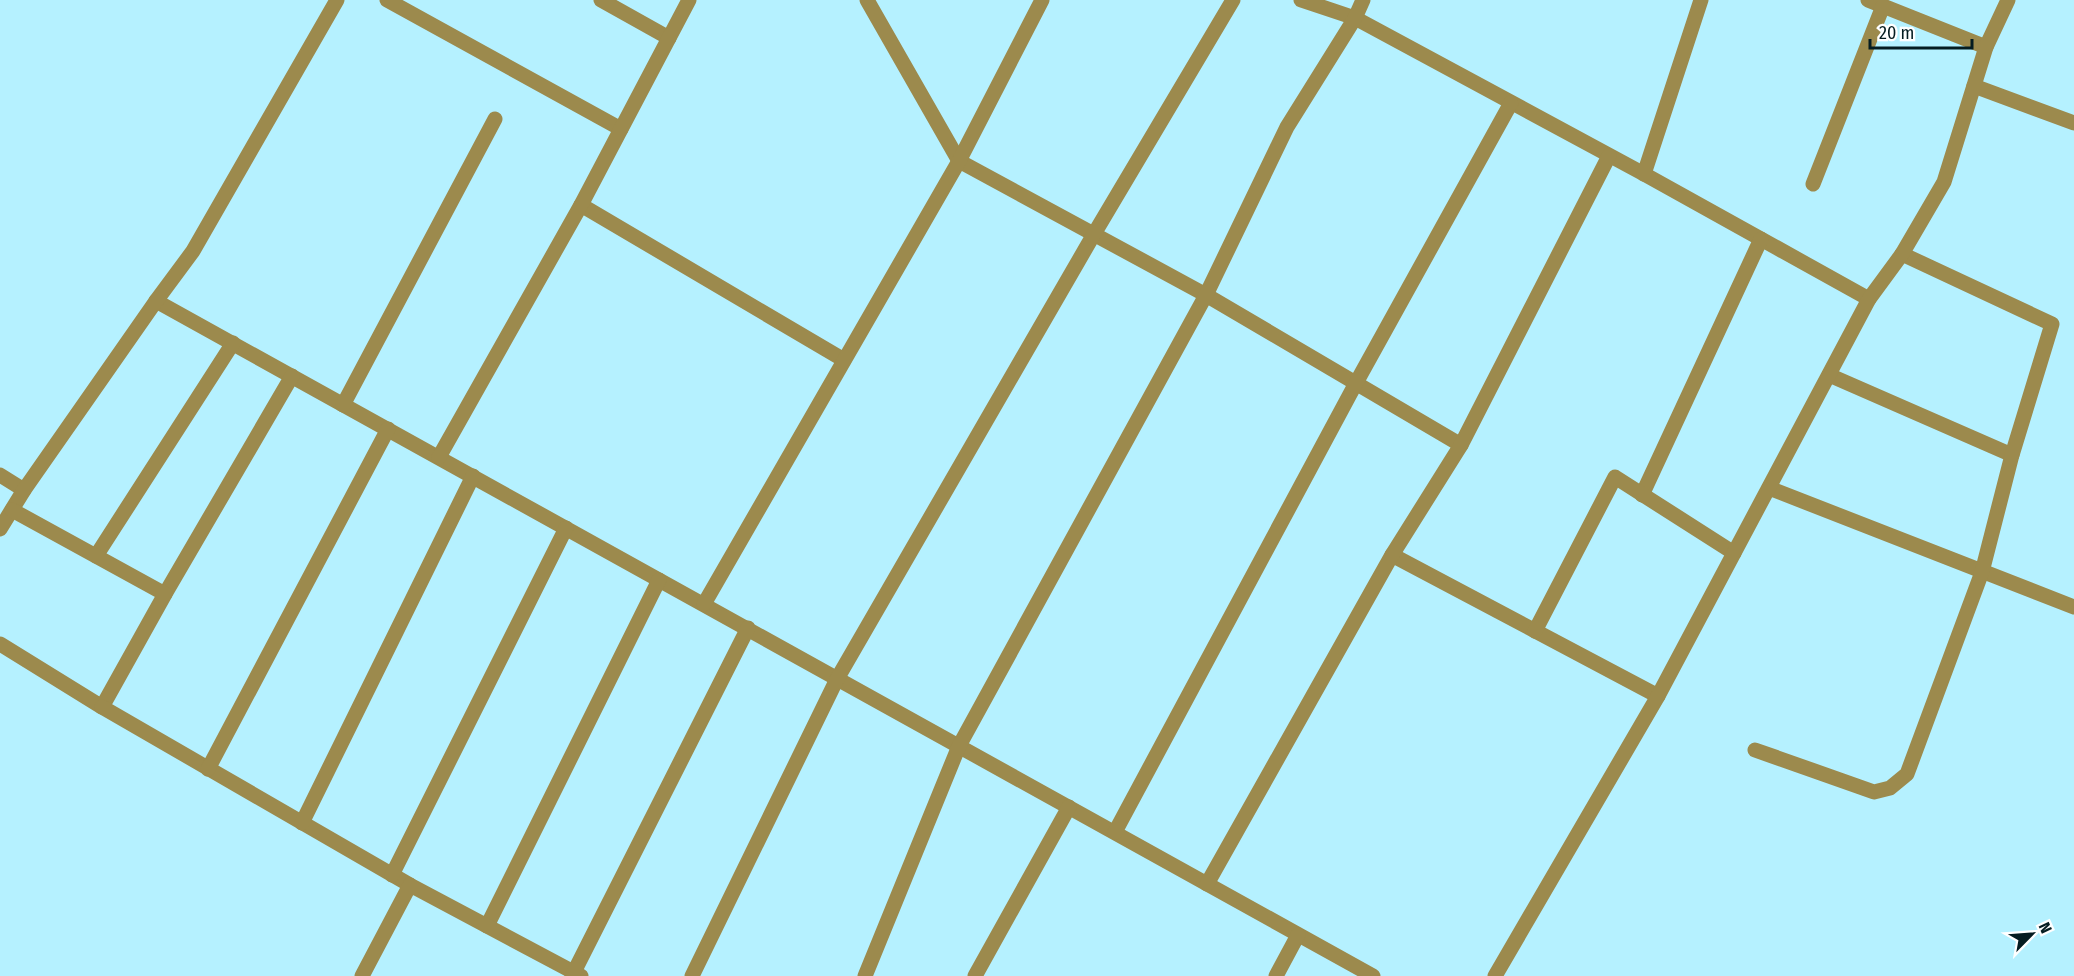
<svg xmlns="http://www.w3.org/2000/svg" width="2074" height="976" font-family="'Fira Sans Condensed',sans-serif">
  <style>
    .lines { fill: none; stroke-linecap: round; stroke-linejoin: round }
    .minor { stroke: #9c8a4d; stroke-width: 15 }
  </style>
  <rect width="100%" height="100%" fill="#b5f1ff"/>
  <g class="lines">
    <g class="minor">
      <polyline points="387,0 621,129"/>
      <polyline points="601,0 669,38"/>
      <polyline points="867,0 959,161 1206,295 1461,445"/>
      <polyline points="1301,0 1355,18 1644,174 1869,299"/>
      <polyline points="1868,0 1986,47"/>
      <polyline points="1974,86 2074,123"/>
      <polyline points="1644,174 1701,0"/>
      <polyline points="1813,184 1883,6"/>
      <polyline points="581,205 844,360"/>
      <polyline points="156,301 1373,976"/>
      <polyline points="1829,375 2012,455"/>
      <polyline points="343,405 495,119"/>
      <polyline points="439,457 581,205 689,0"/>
      <polyline points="0,475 24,490"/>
      <polyline points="1769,488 2074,607"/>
      <polyline points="1642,495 1761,239"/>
      <polyline points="0,529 24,490 156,301 193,251 337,0"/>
      <polyline points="1392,555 1658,696"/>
      <polyline points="96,556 233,343"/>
      <polyline points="165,594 292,376"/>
      <polyline points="704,604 959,161 1042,0"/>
      <polyline points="1535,631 1615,477 1734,553"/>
      <polyline points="0,644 102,707 165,594 12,510"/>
      <polyline points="102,707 410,885"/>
      <polyline points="1755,750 1874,792 1890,788 1907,774 1982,572 2012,455 2052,324 1902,254"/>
      <polyline points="208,769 388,429"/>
      <polyline points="302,823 473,476"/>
      <polyline points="1115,832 1356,383 1511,103"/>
      <polyline points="392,875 566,528"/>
      <polyline points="1207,884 1392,555 1461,445 1609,156"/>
      <polyline points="487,926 659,580"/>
      <polyline points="362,976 410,885 581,976"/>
      <polyline points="572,976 748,628"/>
      <polyline points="692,976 837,679 1094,234 1233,0"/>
      <polyline points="865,976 959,746 1206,295 1287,127 1355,18 1363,0"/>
      <polyline points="975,976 1069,807"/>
      <polyline points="1276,976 1298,935"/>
      <polyline points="1495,976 1658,696 1869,299 1902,254 1944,182 1986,47 2008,0"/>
    </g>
  </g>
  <g transform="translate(2032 934) rotate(65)" stroke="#ffffff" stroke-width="4.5" paint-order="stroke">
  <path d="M0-4.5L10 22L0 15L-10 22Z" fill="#041c21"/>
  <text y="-9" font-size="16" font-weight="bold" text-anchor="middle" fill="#041c21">N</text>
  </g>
  <path d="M1870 39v9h102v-9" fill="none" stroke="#041c21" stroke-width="3"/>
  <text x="1879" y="39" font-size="18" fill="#041c21" stroke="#ffffff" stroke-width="4.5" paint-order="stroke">20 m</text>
</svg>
